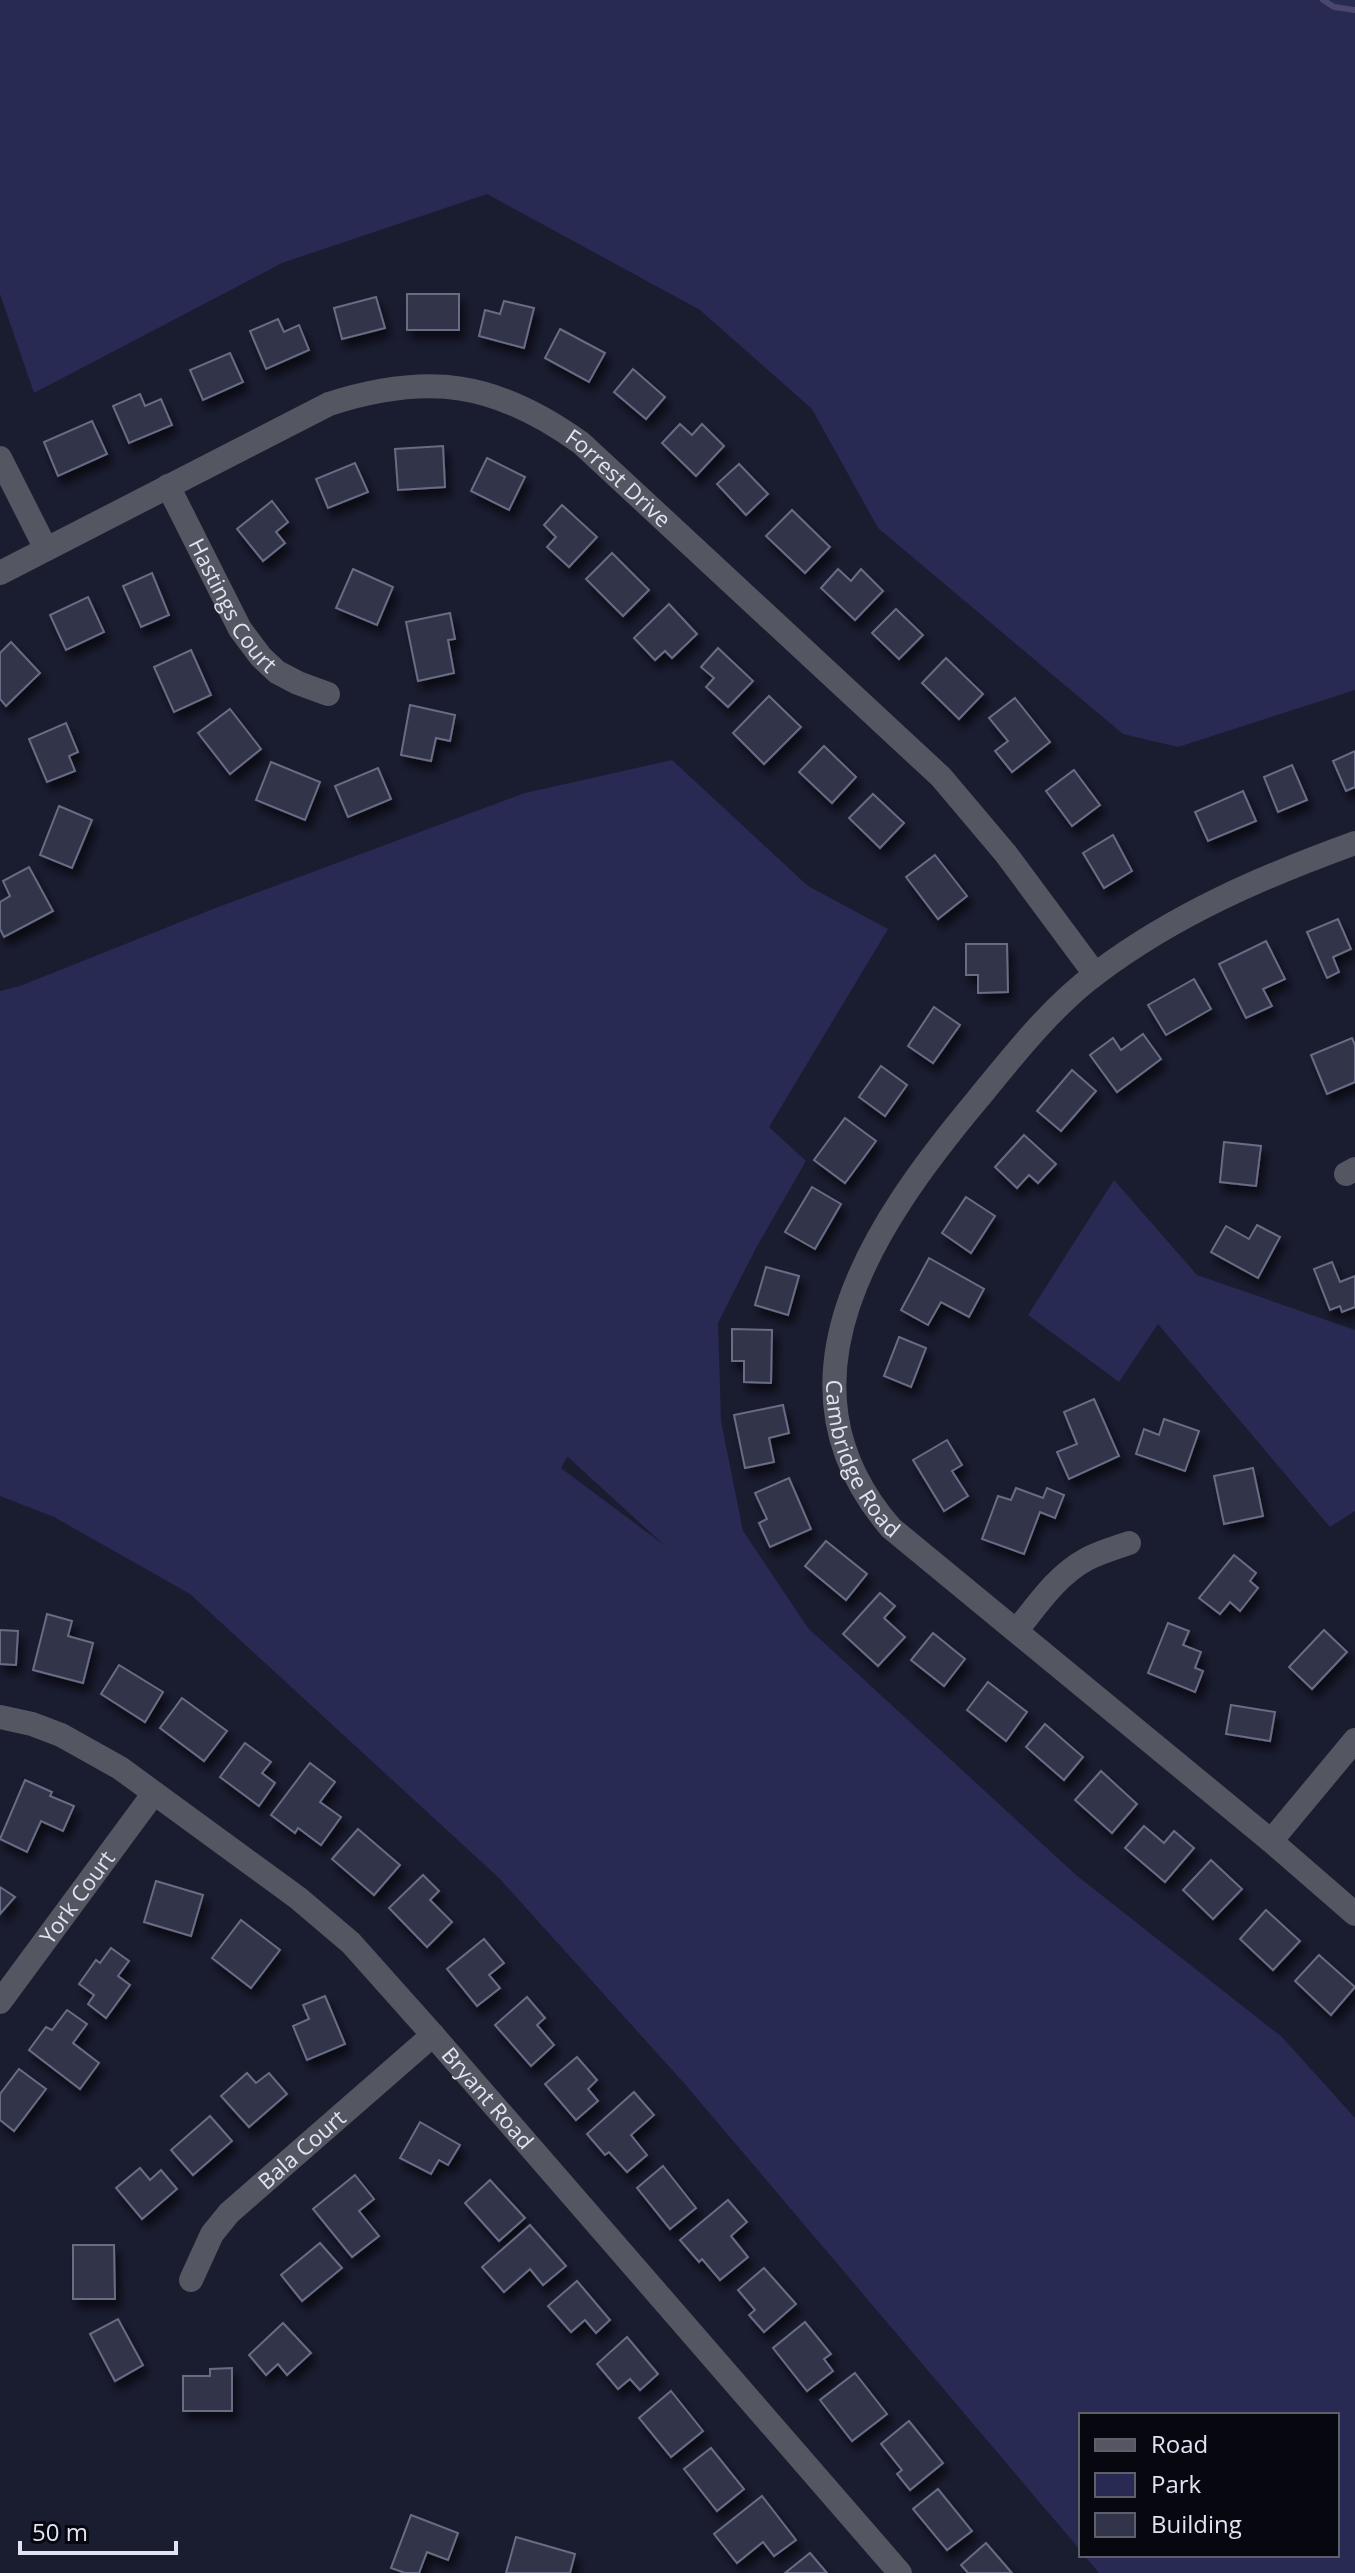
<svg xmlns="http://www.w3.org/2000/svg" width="1355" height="2573" font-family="'Open Sans',sans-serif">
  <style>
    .green { fill: #282a54; fill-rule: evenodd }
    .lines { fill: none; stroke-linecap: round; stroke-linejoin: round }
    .stream { stroke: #4a466d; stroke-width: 6 }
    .building { fill: #32344a; stroke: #686c84; stroke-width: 2; filter: url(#shadow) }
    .minor { stroke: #545661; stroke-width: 24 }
    .labels { text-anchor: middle; stroke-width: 8; stroke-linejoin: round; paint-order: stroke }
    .street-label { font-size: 22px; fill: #e1e3f1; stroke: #070710 }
  </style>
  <defs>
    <filter id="shadow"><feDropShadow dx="4.5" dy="8" stdDeviation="4" flood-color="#0009"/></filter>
  </defs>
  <rect width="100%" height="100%" fill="#1a1c30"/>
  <g class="green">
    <polygon points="0,0 1355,0 1355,690 1178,747 1123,734 878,528 812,409 700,310 487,194 282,263 34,393 0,294"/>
    <path d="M 672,760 L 808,886 L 888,929 L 769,1127 L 806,1161 L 756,1248 L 718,1323 L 721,1421 L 743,1531 L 808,1628 L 1076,1875 L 1282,2037 L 1355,2118 L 1355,2573 L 1099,2573 L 1084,2555 L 1337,2555 L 1337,2415 L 1081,2415 L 1081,2551 L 684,2083 L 499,1878 L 190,1594 L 54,1517 L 0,1496 L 0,991 L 20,986 L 213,909 L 525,793 ZM 567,1457 L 568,1457 L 664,1545 L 561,1468 Z"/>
    <polygon points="1114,1180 1197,1275 1355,1330 1355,1511 1330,1527 1158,1324 1119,1382 1028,1315"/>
  </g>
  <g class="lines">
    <polyline class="stream" points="1323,0 1334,7 1355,10"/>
  </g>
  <g class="building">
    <rect x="407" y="294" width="52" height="36"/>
    <polygon points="376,297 385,328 342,339 334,308"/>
    <polygon points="504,301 534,308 524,348 479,336 485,310 500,314"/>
    <polygon points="278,319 284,332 299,325 309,350 266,369 250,331"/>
    <polygon points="560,329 605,353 589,382 545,358"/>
    <polygon points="230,353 243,382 203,400 190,370"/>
    <polygon points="633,369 665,397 646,419 614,392"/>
    <polygon points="140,394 145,406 161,399 172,425 129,443 113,406"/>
    <polygon points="92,421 107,454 58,476 44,442"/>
    <polygon points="680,424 692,435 702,424 724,446 696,476 662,443"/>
    <polygon points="443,446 445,487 398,490 395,449"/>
    <polygon points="487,458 525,477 509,510 471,491"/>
    <polygon points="355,463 368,492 328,508 316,479"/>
    <polygon points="739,464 768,494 746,515 717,484"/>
    <polygon points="272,501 288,522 276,532 285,543 263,561 237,529"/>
    <polygon points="562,505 597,537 569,567 547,547 556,537 544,525"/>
    <polygon points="792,510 830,547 805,573 766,536"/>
    <polygon points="612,553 649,590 623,616 586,579"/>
    <polygon points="353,569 393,587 377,625 336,608"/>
    <polygon points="838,569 851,581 861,569 883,591 855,620 821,588"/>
    <polygon points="152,573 169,615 141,627 123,586"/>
    <polygon points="88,597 104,632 66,650 50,615"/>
    <polygon points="669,604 697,634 672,658 665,651 655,660 634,638"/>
    <polygon points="896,609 923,635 899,659 872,633"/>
    <polygon points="450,613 455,639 448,640 454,673 418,681 406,622"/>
    <polygon points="11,642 40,673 6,706 0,699 0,653"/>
    <polygon points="718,648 753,681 728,707 706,687 714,678 701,667"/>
    <polygon points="191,650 211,695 174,712 154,667"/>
    <polygon points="946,658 983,694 959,719 922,683"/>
    <polygon points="769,696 801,727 764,764 733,733"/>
    <polygon points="1015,698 1050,742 1012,772 995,751 1008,741 989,718"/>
    <polygon points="410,705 455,715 450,741 436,738 431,761 401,755"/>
    <polygon points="230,709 261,749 230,774 198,733"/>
    <polygon points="66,723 78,752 69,756 75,771 47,782 29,739"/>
    <polygon points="824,746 856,777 832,803 799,772"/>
    <polygon points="1355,751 1355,787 1346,791 1333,761"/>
    <polygon points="271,762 320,782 305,820 256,800"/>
    <polygon points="1292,765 1307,800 1278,812 1264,777"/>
    <polygon points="378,768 391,799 348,817 335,786"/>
    <polygon points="1074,770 1100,805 1072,826 1046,791"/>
    <polygon points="1243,791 1256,821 1208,841 1195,812"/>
    <polygon points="873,794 904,823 880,848 849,818"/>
    <polygon points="59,806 92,820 72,868 40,855"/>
    <polygon points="1113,835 1132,871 1104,888 1083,853"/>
    <polygon points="935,855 967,896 938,919 906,877"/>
    <polygon points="29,867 53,911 4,937 0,929 0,902 10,896 3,881"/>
    <polygon points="1338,919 1351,949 1333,957 1339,972 1327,978 1307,932"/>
    <polygon points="1266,941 1285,979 1263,989 1272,1006 1246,1018 1219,964"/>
    <polygon points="966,944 1007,944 1008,992 978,993 978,975 966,975"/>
    <polygon points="1194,979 1211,1009 1166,1035 1148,1005"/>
    <polygon points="934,1007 960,1025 933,1063 908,1046"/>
    <polygon points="1143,1034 1161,1059 1117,1092 1090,1055 1113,1038 1121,1050"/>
    <polygon points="1352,1038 1355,1045 1355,1082 1327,1094 1311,1055"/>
    <polygon points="881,1066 907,1085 885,1116 859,1097"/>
    <polygon points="1072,1070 1096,1091 1061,1131 1037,1111"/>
    <polygon points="845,1118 876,1141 845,1183 814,1160"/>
    <polygon points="1024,1135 1056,1164 1038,1183 1029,1175 1017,1188 995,1167"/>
    <polygon points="1224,1142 1261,1146 1256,1186 1220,1182"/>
    <polygon points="812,1187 841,1204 815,1249 785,1232"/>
    <polygon points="966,1197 995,1216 971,1253 942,1233"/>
    <polygon points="1257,1225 1280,1237 1258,1278 1211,1252 1226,1226 1249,1239"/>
    <polygon points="929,1258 984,1289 969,1317 941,1302 928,1325 901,1310"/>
    <polygon points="1332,1262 1340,1282 1355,1276 1355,1307 1342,1312 1340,1306 1330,1310 1314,1269"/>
    <polygon points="766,1267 799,1276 788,1315 755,1305"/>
    <polygon points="732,1329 772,1330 771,1383 744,1382 744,1361 732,1361"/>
    <polygon points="899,1337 926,1348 911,1387 884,1376"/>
    <polygon points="1094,1399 1119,1456 1069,1479 1057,1452 1077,1444 1064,1412"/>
    <polygon points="783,1405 789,1433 769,1438 774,1462 745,1468 734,1415"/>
    <polygon points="1164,1419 1199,1431 1185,1471 1136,1454 1144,1429 1159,1435"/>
    <polygon points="947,1440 962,1465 952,1471 968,1496 944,1511 913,1460"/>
    <polygon points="1253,1468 1263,1516 1224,1524 1214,1476"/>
    <polygon points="789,1478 811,1529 770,1547 759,1523 767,1519 755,1493"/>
    <polygon points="1016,1488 1043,1498 1047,1488 1064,1495 1055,1518 1040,1512 1024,1554 982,1539 998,1496 1011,1500"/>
    <polygon points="826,1541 867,1574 846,1600 805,1566"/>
    <polygon points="1234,1555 1256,1573 1250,1581 1258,1588 1240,1611 1230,1602 1220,1614 1199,1598"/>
    <polygon points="880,1593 895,1606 884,1618 905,1637 878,1666 843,1634"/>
    <polygon points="47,1614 72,1621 68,1636 93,1643 83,1683 33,1670"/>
    <polygon points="1168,1623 1189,1631 1183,1645 1201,1652 1195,1668 1203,1671 1195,1692 1148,1673"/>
    <polygon points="0,1630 18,1631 16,1665 0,1664"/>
    <polygon points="1324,1630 1347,1652 1312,1689 1289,1667"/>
    <polygon points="933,1633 965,1659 944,1686 911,1660"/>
    <polygon points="119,1665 163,1692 145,1722 101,1694"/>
    <polygon points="988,1682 1027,1712 1006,1741 967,1710"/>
    <polygon points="182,1698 227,1731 204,1761 160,1728"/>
    <polygon points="1231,1705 1275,1712 1270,1741 1226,1734"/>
    <polygon points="1045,1724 1083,1757 1064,1780 1026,1747"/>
    <polygon points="245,1743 271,1762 262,1773 275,1783 259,1806 220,1777"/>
    <polygon points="310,1763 335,1782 320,1802 341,1817 321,1845 298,1828 295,1833 271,1815"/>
    <polygon points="1101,1771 1137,1804 1112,1833 1075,1800"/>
    <polygon points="25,1780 52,1792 50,1796 74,1806 63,1831 41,1821 27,1852 0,1839"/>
    <polygon points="1144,1826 1164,1843 1174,1831 1194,1848 1165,1882 1125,1848"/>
    <polygon points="358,1829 400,1865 374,1895 332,1859"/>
    <polygon points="1211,1860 1242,1889 1213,1919 1183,1890"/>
    <polygon points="423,1875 439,1891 430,1900 452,1922 427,1947 389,1908"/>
    <polygon points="156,1881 203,1895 191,1936 144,1922"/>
    <polygon points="0,1887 15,1897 0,1914"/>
    <polygon points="1266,1910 1300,1941 1273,1970 1240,1939"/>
    <polygon points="241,1920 280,1950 251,1988 212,1958"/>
    <polygon points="484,1939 504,1963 489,1975 500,1988 477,2006 447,1969"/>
    <polygon points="111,1948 129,1961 118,1976 130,1985 106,2018 88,2004 94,1995 79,1984 96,1960 100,1963"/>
    <polygon points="1319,1955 1355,1987 1331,2015 1295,1981"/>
    <polygon points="325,1996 345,2044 307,2060 293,2026 309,2019 303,2005"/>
    <polygon points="527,1997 545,2018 537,2025 554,2045 531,2066 495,2025"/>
    <polygon points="67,2010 87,2024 73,2043 99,2063 80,2089 29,2050 46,2027 52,2030"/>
    <polygon points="577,2057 597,2080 588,2089 598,2101 576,2120 545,2084"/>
    <polygon points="19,2069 46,2089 14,2131 0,2120 0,2094"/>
    <polygon points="247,2073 256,2083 269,2073 287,2094 249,2127 221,2096"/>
    <polygon points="634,2092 654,2115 631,2135 647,2155 627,2172 609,2152 605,2155 587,2134"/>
    <polygon points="210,2116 232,2141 193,2175 171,2150"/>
    <polygon points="420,2122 460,2145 448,2165 439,2160 431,2174 400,2158"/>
    <polygon points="663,2166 696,2208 670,2229 637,2188"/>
    <polygon points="140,2168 150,2180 161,2170 177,2189 142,2219 116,2188"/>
    <polygon points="355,2175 374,2199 359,2211 379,2236 352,2257 313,2209"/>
    <polygon points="490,2180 525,2218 499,2241 465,2203"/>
    <polygon points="728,2200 747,2222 731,2236 748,2257 720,2280 702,2259 699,2262 680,2240"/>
    <polygon points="530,2225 566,2266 543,2285 530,2269 504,2292 482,2267"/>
    <polygon points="320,2243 342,2268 302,2301 281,2275"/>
    <polygon points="73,2245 114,2245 115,2299 73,2299"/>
    <polygon points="764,2268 796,2304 764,2332 749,2315 755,2310 738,2290"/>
    <polygon points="577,2281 610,2320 596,2333 585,2320 571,2332 548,2306"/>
    <polygon points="118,2319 143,2365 115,2381 90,2334"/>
    <polygon points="805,2322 831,2354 824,2359 833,2371 807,2391 773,2348"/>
    <polygon points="283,2323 311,2353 287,2375 278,2364 266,2375 249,2355"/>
    <polygon points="627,2337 658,2374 640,2390 630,2379 618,2389 597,2364"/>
    <polygon points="232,2368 232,2411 183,2411 183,2376 210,2376 210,2369"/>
    <polygon points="855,2373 887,2414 852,2441 820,2400"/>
    <polygon points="671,2391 703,2431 671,2457 639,2418"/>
    <polygon points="909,2421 943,2463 910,2490 897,2474 902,2470 881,2444"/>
    <polygon points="711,2448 744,2489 717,2511 684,2469"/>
    <polygon points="938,2489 972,2531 947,2550 913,2509"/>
    <polygon points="762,2496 796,2540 774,2556 763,2542 737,2563 714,2534"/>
    <polygon points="411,2515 458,2533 448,2560 427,2552 419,2573 405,2573 391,2568"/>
    <polygon points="516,2537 575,2554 570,2573 506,2573"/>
    <polygon points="986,2543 1012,2573 968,2573 961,2565"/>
    <polygon points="810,2553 827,2573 785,2573"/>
  </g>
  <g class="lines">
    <g class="minor">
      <polyline points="0,458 46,549"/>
      <path id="s1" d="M 168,486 L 240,629 L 261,657 L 277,672 L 298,683 L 328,694"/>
      <path id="s2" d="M 0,573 L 329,404 C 429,372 496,382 581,443 L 941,777 L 1006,854 L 1095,974"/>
      <path id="s3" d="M 1355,843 C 1264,876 1175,914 1097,973 C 1051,1007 1013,1056 977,1100 C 876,1221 764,1382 891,1528 L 1271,1841 L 1355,1914"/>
      <polyline points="1346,1174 1355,1169"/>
      <path d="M 1017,1630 C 1038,1604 1057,1575 1087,1559 C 1100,1552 1115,1548 1129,1543"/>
      <path id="s4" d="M 0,1717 L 32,1724 L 61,1735 L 120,1768 L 298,1898 L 351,1943 L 433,2035 L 900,2573"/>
      <polyline points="1271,1841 1355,1740"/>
      <path id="s5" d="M 0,2002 L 154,1793"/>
      <path id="s6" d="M 191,2280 L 212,2234 L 229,2213 L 433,2035"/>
    </g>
  </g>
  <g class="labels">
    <g class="street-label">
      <text dy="8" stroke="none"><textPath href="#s2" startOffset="688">Forrest Drive</textPath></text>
      <text dy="8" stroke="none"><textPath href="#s1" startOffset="136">Hastings Court</textPath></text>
      <text dy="8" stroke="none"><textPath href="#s3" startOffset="870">Cambridge Road</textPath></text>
      <text dy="8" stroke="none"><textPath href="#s5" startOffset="130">York Court</textPath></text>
      <text dy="8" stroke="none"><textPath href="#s4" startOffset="628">Bryant Road</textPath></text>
      <text dy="8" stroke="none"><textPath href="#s6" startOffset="174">Bala Court</textPath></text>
    </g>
  </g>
  <rect x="1079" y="2413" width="260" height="144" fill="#070710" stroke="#5e5f6a" stroke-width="2"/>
  <rect x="1095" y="2439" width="40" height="12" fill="#545661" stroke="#5e5f6a" stroke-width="2"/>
  <text x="1151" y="2453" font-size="24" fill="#e1e3f1">Road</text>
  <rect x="1095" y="2473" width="40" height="24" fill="#282a54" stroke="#5e5f6a" stroke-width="2"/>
  <text x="1151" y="2493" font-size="24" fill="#e1e3f1">Park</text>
  <rect x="1095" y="2513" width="40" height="24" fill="#32344a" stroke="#5e5f6a" stroke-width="2"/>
  <text x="1151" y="2533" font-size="24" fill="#e1e3f1">Building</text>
  <path d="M20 2541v12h156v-12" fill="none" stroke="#e1e3f1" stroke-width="4"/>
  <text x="32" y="2541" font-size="24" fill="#e1e3f1" stroke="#070710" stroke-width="6" paint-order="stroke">50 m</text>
</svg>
